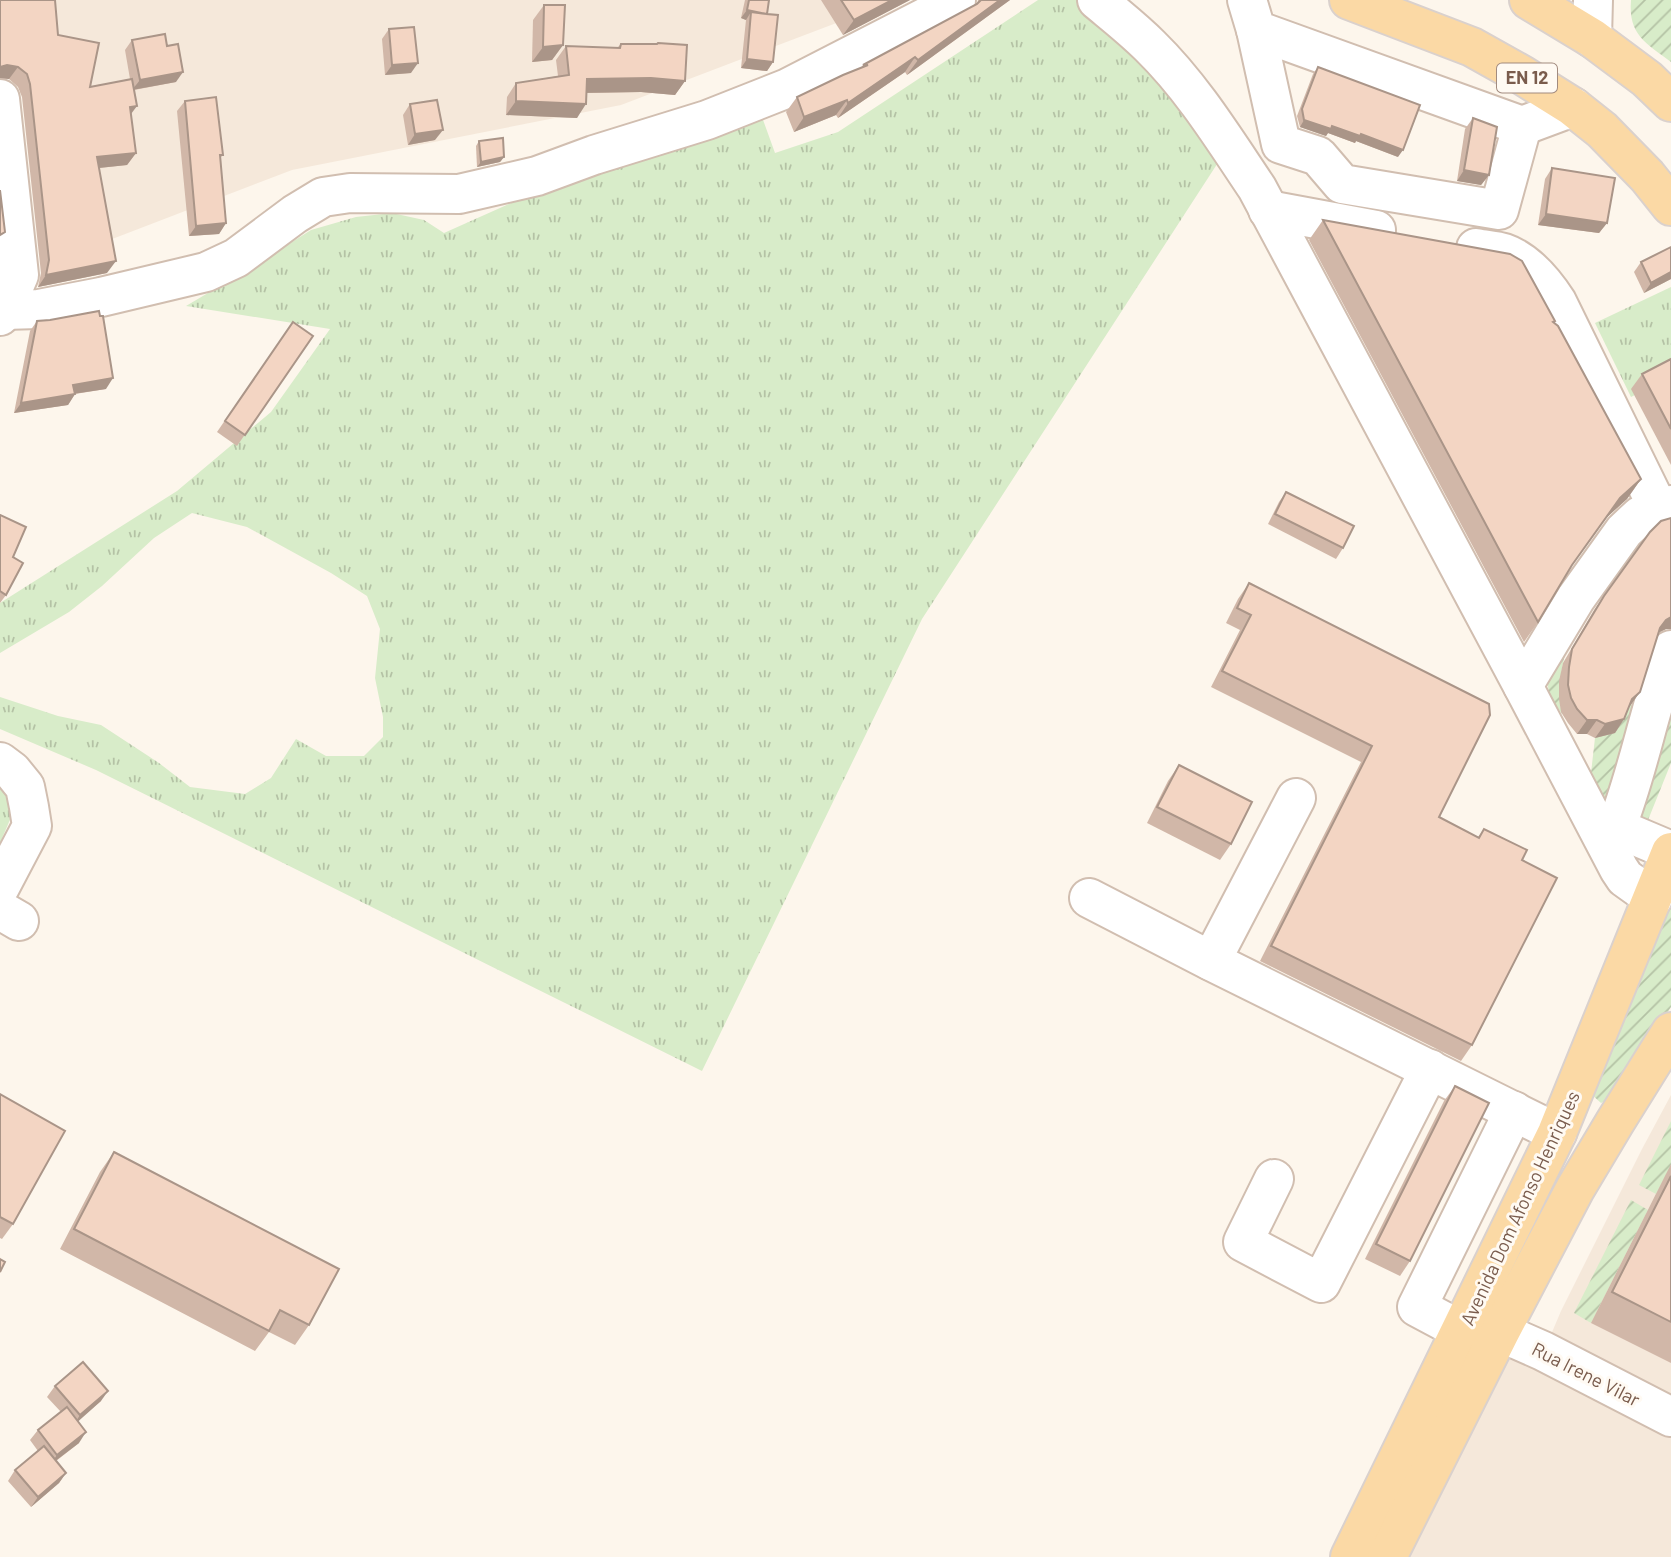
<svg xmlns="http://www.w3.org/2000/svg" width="1671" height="1557" font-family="Barlow,sans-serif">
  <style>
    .residential { fill: #f5e8da }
    .grass { fill: url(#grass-tufts) }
    .garden { fill: url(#garden-furrows) }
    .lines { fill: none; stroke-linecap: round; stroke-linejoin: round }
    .minor-casing { stroke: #d1beb0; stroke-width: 42 }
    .major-casing { stroke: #dad1cd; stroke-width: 42 }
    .minor { stroke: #fff; stroke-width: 38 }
    .major { stroke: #fbd9a5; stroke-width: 38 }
    .wall { fill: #d1b7a8 }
    .shaded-wall { fill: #aa9588 }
    .building { fill: #f3d5c3; stroke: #aa9588; stroke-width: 2 }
    .labels { text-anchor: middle; stroke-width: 6; stroke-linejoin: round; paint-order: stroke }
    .shield { fill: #fffaf3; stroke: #a28b7f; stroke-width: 2 }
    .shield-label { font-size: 18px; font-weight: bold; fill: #7a5c4d }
    .street-label { font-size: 19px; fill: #7a5c4d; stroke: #fffaf3 }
  </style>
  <defs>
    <pattern id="grass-tufts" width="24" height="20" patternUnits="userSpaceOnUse" patternTransform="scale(1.75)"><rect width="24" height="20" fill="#d8ecc9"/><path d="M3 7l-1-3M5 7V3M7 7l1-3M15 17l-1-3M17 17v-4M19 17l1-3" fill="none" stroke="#b4c2a5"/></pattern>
    <pattern id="garden-furrows" width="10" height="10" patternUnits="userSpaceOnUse" patternTransform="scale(1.75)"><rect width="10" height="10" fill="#d8ecc9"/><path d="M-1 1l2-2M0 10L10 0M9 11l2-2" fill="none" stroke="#b4c2a5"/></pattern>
  </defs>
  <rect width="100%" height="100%" fill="#fdf6ec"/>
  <g class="residential">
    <polygon points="16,0 897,0 621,105 292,170 55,261"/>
    <polygon points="1671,1095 1671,1557 1393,1557 1507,1335 1544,1351 1561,1311 1642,1149"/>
  </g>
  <g class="grass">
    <polygon points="1038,0 1076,0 1102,21 1146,61 1221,158 922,619 702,1071 96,770 0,729 0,697 58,716 101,725 159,763 190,787 245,794 271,778 296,739 326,756 364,756 383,737 383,717 375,678 380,629 367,596 331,573 247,527 192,513 154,538 102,586 69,612 0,653 0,603 177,491 271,412 330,329 186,306 262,261 311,230 356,217 392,213 424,220 444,233 554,184 762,117 775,153 838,132"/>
    <polygon points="1671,287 1671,377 1631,397 1595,323"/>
    <polygon points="0,777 15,808 0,843"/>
  </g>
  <g class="garden">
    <path d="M 1631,0 L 1671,0 L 1671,62 C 1646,43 1628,35 1631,0 Z"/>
    <path d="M 1571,633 C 1563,661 1556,685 1562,714 C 1553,701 1545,692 1549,676 Z"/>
    <polygon points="1671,680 1671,763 1644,830 1629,816"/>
    <polygon points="1634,702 1606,807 1592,783 1591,773 1595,738"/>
    <polygon points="1671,890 1671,1007 1613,1097 1601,1103 1590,1093"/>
    <polygon points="1671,1121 1671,1165 1656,1194 1639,1185"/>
    <polygon points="1631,1200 1648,1210 1591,1323 1574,1313"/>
  </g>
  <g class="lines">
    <defs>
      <g id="minor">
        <path d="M 1097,0 C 1115,15 1133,29 1150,46 C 1192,87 1224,139 1257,188 L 1523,686 L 1619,869 L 1625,878 L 1653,898"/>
        <polyline points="1247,0 1256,30 1522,126 1573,107"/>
        <polyline points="1256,30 1281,144 1318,156 1342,184 1499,210 1522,126"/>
        <polyline points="1592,38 1593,0"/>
        <polyline points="0,99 19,275 4,310 0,316"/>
        <polyline points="1268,210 1376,230"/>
        <path d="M 1476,248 C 1485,250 1495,250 1504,253 C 1527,261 1544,282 1557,302 L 1658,508"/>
        <polyline points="4,310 39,309 101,297 206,272 236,258 295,214 323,197 350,193 459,194 537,176 594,155 707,120 788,88 928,16 956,0"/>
        <polyline points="1523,686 1576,598 1624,531 1640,516 1671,505"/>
        <polyline points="0,762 12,771 25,787 29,807 32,826 0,887"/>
        <polyline points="1593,818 1671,851"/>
        <path d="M 1616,828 C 1639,770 1649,708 1671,650"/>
        <polyline points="1089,898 1211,961 1557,1133"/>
        <polyline points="0,910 19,921"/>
        <polyline points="1211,961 1296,798"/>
        <polyline points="1274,1179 1243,1242 1321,1283 1430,1069"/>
        <polyline points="1462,1331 1417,1307 1514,1111"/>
        <polyline points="1500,1332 1543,1351 1671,1417"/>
      </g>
      <g id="major">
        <polyline points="1349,0 1472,47 1522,75 1573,107 1602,130 1647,176 1671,206"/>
        <polyline points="1529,0 1592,38 1647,79 1671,102"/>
        <polyline points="1350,1557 1557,1133 1671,852"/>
        <polyline points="1387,1557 1500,1332 1575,1189 1615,1122 1671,1032"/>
      </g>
    </defs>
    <use href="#minor" class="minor-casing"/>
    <use href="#major" class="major-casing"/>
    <use href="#minor" class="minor"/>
    <use href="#major" class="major"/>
  </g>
  <g class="wall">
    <polygon points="0,0 58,35 90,87 130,79 125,50 132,40 176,82 134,90 131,114 136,153 127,165 99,168 107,273 38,287 41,273 22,97 18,87 9,79 0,78"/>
    <polygon points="745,0 769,0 767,14 773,62 767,71 741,68 746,20 741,18"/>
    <polygon points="821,0 910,0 843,35"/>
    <polygon points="978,0 1010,0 907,75 905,72 838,118 836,115 794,132 786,112 797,97 861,68 863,65 977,4"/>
    <polygon points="544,5 563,45 552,60 532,62 533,20"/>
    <polygon points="389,29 411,73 385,75 382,39"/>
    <polygon points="658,43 685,81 675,95 641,92 587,93 577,118 506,115 507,97 516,83 558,76 556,60 566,46 617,48 621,44 657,44"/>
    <polygon points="1318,67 1398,157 1356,141 1355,143 1328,133 1326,136 1300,127 1297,116 1313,74"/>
    <polygon points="185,101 223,155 220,158 226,223 219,234 189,236 177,111"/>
    <polygon points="410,104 435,140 408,145 403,115"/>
    <polygon points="1473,118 1489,175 1481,185 1457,181 1465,129"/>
    <polygon points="479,141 504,157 500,162 477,167 476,146"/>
    <polygon points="1552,168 1607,223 1599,233 1538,225 1545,179"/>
    <polygon points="1323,220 1554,323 1641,479 1627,499 1606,518 1570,568 1538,622 1524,642 1309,240"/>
    <polygon points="1671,247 1671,279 1644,293 1634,272 1641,262"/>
    <polygon points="37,321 106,389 75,394 68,405 14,413 30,331"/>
    <polygon points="293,322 313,336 237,446 217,432"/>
    <polygon points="1671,359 1671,465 1631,389 1642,374"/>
    <polygon points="1286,492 1343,548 1336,559 1268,524 1279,502"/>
    <polygon points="0,515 13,557 6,595 0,603"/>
    <polygon points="1650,532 1666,629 1659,632 1640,692 1629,707 1624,719 1615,733 1595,738 1587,734 1577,734 1568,723 1561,712 1559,699 1559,681 1563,663 1594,610"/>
    <polygon points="1249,583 1439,817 1478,837 1484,829 1522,860 1472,1045 1461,1061 1260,961 1361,762 1211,687 1240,630 1226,623 1238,599"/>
    <polygon points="1179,765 1231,844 1220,860 1147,823 1168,781"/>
    <polygon points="1455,1086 1410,1261 1400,1276 1365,1259 1444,1101"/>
    <polygon points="0,1094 13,1224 2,1239 0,1238"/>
    <polygon points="114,1152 309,1325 295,1345 269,1332 255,1351 60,1249 100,1172"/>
    <polygon points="1671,1164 1671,1363 1591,1323"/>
    <polygon points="55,1386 101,1401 77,1421 79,1443 56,1461 66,1473 59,1483 31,1507 8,1481 15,1470 38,1451 30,1440 38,1430 61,1412 47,1397"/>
  </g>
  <g class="shaded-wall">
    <polygon points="892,0 910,0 843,35 854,20"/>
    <polygon points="1000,0 1010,0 907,75 918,60"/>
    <polygon points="747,10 767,14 751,12 746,20 741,18"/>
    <polygon points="563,45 552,60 532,62 543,47"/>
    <polygon points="915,57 905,72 838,118 848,103"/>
    <polygon points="747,59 773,62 767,71 741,68"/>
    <polygon points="418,63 411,73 385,75 392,65"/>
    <polygon points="7,65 18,67 9,79 0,78 0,67"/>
    <polygon points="183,72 176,82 132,90 140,80"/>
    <polygon points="651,78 685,81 675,95 641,92 578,93 587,79"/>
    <polygon points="847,100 836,115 794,132 804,117"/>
    <polygon points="516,101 586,104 577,118 506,115"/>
    <polygon points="137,106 128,118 130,107"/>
    <polygon points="1304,120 1332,126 1361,134 1403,150 1398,157 1356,141 1355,143 1328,133 1326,136 1300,127"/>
    <polygon points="443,130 435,140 408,145 415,134"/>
    <polygon points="136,153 127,165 89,169 97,157"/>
    <polygon points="504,157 500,162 477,167 481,162"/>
    <polygon points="1464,170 1489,175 1481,185 1457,181"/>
    <polygon points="1546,214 1607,223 1599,233 1538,225"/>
    <polygon points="226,223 219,234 189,236 196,226"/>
    <polygon points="116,261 107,273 38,287 46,275"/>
    <polygon points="1671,272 1671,279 1644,293 1651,283"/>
    <polygon points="113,378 106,389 66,395 73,385"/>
    <polygon points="75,394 68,405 14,413 21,403"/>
    <polygon points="1641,479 1627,499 1606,518 1620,498"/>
    <polygon points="1671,617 1671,629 1666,629 1656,634 1666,620"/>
    <polygon points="1640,692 1630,706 1622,713 1632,699"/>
    <polygon points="1624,719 1615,733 1595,738 1605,724"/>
    <polygon points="1587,720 1597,720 1587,734 1577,734"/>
    <polygon points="108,1391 101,1401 73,1426 80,1415"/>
    <polygon points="86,1432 79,1443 50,1465 57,1455"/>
    <polygon points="66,1473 59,1483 31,1507 38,1497"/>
  </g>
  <g class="building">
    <polygon points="0,0 55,0 58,35 99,43 90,87 132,79 137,106 130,107 136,153 97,157 116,261 46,275 49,260 30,84 27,74 18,67 7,65 0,67"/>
    <polygon points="749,0 769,0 767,14 778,15 773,62 747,59 751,12 767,14 747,10"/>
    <polygon points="841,0 892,0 854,20"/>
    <polygon points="981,0 1000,0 918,60 915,57 848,103 847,100 804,117 797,97 843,75 868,65 863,65 977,4"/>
    <polygon points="544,5 565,5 563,45 543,47"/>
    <polygon points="414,27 418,63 392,65 389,29"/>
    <polygon points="165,34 167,46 178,44 183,72 140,80 132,40"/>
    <polygon points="658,43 687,45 685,81 651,78 587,79 586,104 516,101 516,83 569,75 566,46 620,48 621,44 657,44"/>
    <polygon points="1318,67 1420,105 1403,150 1361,134 1360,136 1332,126 1331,129 1304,120 1302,109"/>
    <polygon points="216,97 223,155 220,155 226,223 196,226 185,101"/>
    <polygon points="437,100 443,130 415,134 410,104"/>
    <polygon points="1473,118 1497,127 1489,175 1464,170"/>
    <polygon points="503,138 504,157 481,162 479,141"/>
    <polygon points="1552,168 1615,178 1607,223 1546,214"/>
    <polygon points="0,190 5,232 0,235"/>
    <polygon points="1323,220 1510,254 1522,261 1555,321 1553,322 1558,326 1641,479 1620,498 1572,565 1538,622"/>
    <polygon points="1671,247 1671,272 1651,283 1641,262"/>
    <polygon points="99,311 100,316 103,316 113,378 73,385 75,394 21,403 37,321 50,320"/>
    <polygon points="293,322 313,336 245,435 225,421"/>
    <polygon points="1671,359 1671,429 1642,374"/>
    <polygon points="1286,492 1354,526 1343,548 1275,514"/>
    <polygon points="0,515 26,527 13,557 23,563 6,595 0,591"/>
    <polygon points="1671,518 1671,617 1666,620 1660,628 1640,692 1632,699 1624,719 1605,724 1597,720 1587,720 1577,709 1571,698 1568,685 1569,667 1572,649 1604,596 1650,532 1661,521"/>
    <polygon points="1249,583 1489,704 1490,715 1439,817 1479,838 1484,829 1527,850 1522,860 1557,878 1472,1045 1271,946 1372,746 1222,671 1251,615 1237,608"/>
    <polygon points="1179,765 1252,802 1231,844 1157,807"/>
    <polygon points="1455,1086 1489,1103 1410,1261 1376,1244"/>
    <polygon points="0,1094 65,1131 13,1224 0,1217"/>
    <polygon points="114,1152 339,1269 309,1325 280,1310 269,1331 74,1229"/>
    <polygon points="1671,1176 1671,1322 1612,1292"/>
    <polygon points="0,1259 5,1262 0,1272"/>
    <polygon points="83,1362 108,1391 80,1415 55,1386"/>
    <polygon points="67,1407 86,1432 57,1455 38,1430"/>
    <polygon points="44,1446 66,1473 38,1497 15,1470"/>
  </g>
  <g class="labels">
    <rect class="shield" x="1497" y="63.5" width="60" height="29" rx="5"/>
    <g class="shield-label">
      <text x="1527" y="84">EN 12</text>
    </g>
    <g class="street-label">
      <text transform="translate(1520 1208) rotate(-65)" y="7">Avenida Dom Afonso Henriques</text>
      <text transform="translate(1586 1374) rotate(27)" y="7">Rua Irene Vilar</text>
    </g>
  </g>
</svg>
